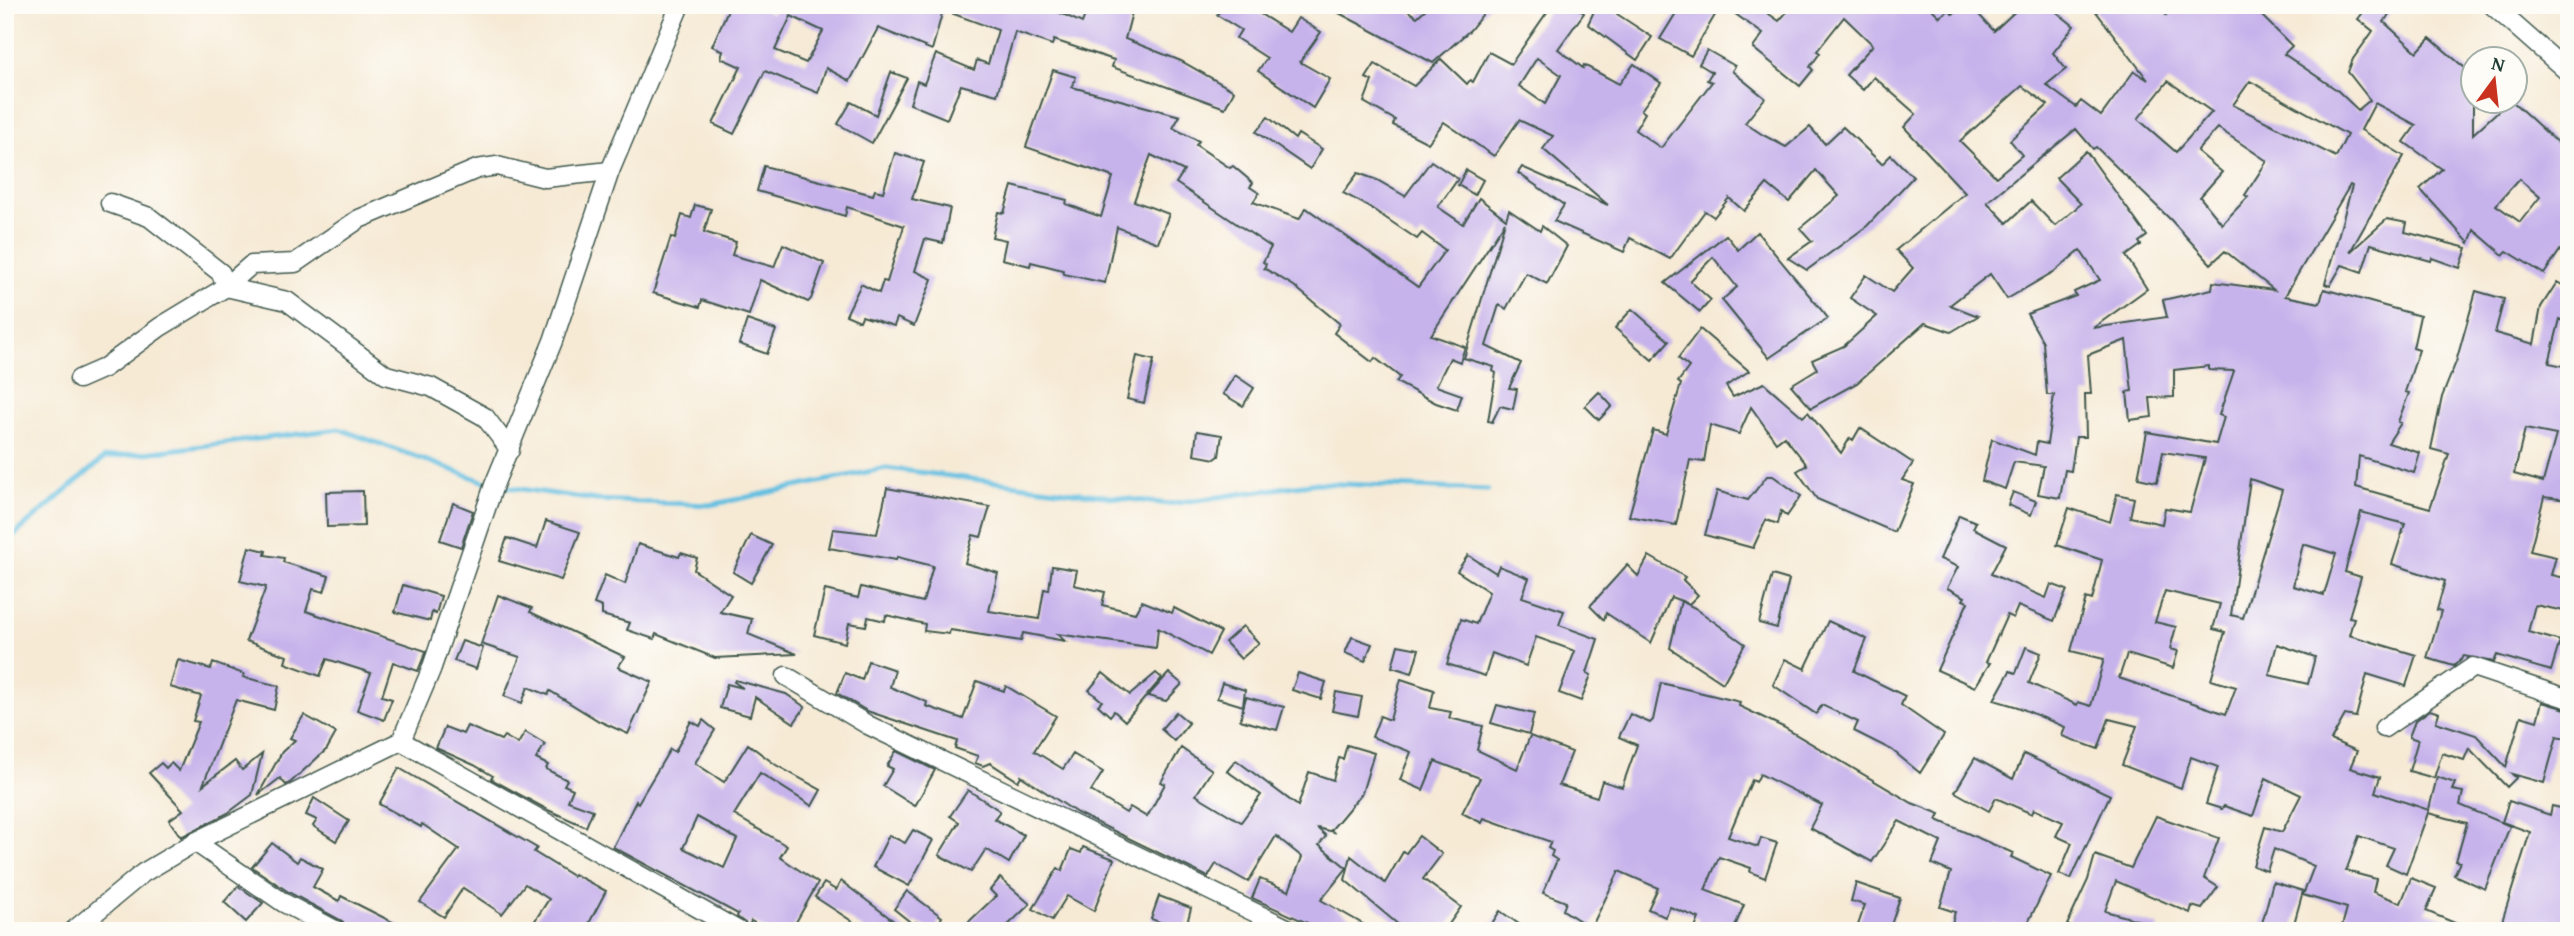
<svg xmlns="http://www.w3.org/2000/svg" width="2574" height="936" font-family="'Gentium Book Plus',serif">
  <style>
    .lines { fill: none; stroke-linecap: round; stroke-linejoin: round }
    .stream { stroke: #63bfe1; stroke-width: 5 }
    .building { fill: #c7b3eb; fill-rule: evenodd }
    .minor-casing { stroke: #3f574c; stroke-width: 21 }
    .minor { stroke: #fff; stroke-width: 18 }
  </style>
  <rect width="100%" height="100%" fill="#fdfcf7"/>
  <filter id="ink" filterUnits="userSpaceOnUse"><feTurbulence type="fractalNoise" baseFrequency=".0143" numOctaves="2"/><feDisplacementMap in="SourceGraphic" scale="14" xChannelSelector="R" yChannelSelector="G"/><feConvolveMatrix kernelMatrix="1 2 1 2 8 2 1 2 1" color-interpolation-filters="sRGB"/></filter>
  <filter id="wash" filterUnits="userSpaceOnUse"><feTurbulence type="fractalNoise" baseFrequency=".00686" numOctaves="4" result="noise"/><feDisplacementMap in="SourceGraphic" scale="28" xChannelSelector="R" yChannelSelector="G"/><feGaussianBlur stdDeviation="1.57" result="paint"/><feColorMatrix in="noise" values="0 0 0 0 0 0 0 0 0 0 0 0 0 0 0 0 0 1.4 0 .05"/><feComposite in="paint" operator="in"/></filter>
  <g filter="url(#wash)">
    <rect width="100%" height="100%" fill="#f6ead5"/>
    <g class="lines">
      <polyline class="stream" points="5,543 104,458 339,429 494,485 596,500 710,505 886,468 1168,504 1317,483 1488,490"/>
    </g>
    <g id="blocks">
      <g class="building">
        <path d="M 730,5 L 749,5 L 772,13 L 774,9 L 767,5 L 1043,5 L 1082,23 L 1089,5 L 1113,11 L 1115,5 L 1134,5 L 1125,39 L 1181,61 L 1234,91 L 1225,108 L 1112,67 L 1114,60 L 1054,40 L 1052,45 L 1015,32 L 997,95 L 961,85 L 947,119 L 910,104 L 917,81 L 924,84 L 936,54 L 974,70 L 977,60 L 988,64 L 998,30 L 943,10 L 932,50 L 878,28 L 850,81 L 826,68 L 818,93 L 765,71 L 734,134 L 713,124 L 741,67 L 721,58 L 723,51 L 712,46 ZM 791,16 L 823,31 L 806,63 L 775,50 Z"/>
        <polygon points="1224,5 1246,5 1289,32 1298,18 1321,32 1300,62 1330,79 1313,108 1258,71 1267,58 1236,38 1241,30 1217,15"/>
        <polygon points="1324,5 1399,5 1417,17 1430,5 1490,5 1470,30 1433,63"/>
        <path d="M 1552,5 L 1572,5 L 1584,13 L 1558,49 L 1583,68 L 1584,65 L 1619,84 L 1634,64 L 1661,83 L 1641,110 L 1645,113 L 1635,130 L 1661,148 L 1712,82 L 1707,80 L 1712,72 L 1699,64 L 1707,50 L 1735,66 L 1732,71 L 1765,98 L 1745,123 L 1763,135 L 1786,147 L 1810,127 L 1825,144 L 1843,127 L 1882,164 L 1891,155 L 1913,177 L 1867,226 L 1807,270 L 1788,258 L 1812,241 L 1800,228 L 1839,196 L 1816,170 L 1789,202 L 1767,184 L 1744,211 L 1729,198 L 1714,217 L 1705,211 L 1670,259 L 1630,238 L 1624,252 L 1554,221 L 1564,205 L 1518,173 L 1522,167 L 1608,205 L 1543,149 L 1553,136 L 1519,120 L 1494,156 L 1444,122 L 1428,143 L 1393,125 L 1395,120 L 1364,102 L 1372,81 L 1366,78 L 1375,64 L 1414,86 L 1441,59 L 1467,84 L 1470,80 L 1473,82 L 1489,52 L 1511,64 ZM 1537,58 L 1561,75 L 1545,104 L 1519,86 Z"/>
        <polygon points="1597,5 1621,5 1617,14 1652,37 1637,60 1588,24"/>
        <polygon points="1681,5 1721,5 1691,56 1660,39"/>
        <path d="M 1723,5 L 1756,5 L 1779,21 L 1793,5 L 1928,5 L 1940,17 L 1949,9 L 1953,14 L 1962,5 L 1970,5 L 1994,31 L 2022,5 L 2048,5 L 2074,26 L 2053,53 L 2066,69 L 2046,85 L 2076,107 L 2081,101 L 2101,116 L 2134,71 L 2148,80 L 2091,5 L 2157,5 L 2166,15 L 2173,5 L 2265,5 L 2258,12 L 2292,46 L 2284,54 L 2337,90 L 2358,110 L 2370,100 L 2348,72 L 2353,59 L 2373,31 L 2358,19 L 2369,5 L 2395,5 L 2384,22 L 2417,52 L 2430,38 L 2473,75 L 2473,134 L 2508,102 L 2513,102 L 2569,153 L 2569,237 L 2544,274 L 2507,251 L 2503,255 L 2474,230 L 2469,243 L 2420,189 L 2442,169 L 2404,142 L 2416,125 L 2375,103 L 2361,130 L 2404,156 L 2350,252 L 2387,219 L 2407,223 L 2405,232 L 2467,248 L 2460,268 L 2432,258 L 2431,261 L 2371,244 L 2362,272 L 2342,265 L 2330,286 L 2325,284 L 2352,186 L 2350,185 L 2285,296 L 2320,303 L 2324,289 L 2420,316 L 2413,348 L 2419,350 L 2405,392 L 2409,393 L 2398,422 L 2401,423 L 2388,443 L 2420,453 L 2414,473 L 2359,456 L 2356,487 L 2430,508 L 2449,454 L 2431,449 L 2442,397 L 2456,362 L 2476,291 L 2504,299 L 2495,333 L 2534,344 L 2541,307 L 2557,282 L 2569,289 L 2569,324 L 2560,319 L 2549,363 L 2569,367 L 2569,500 L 2544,497 L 2530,551 L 2556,557 L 2551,575 L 2569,579 L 2569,612 L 2535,605 L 2528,632 L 2560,641 L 2551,671 L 2497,655 L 2494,662 L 2464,656 L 2454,666 L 2427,658 L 2441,611 L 2437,610 L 2445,581 L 2392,564 L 2405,524 L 2361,512 L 2345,572 L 2361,577 L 2349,617 L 2354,618 L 2349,635 L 2416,655 L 2406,686 L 2367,674 L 2356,717 L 2345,715 L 2331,740 L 2357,751 L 2350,768 L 2380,777 L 2375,792 L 2429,810 L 2406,874 L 2386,865 L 2394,848 L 2359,836 L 2346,871 L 2376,879 L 2373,892 L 2401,903 L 2411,878 L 2436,888 L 2426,911 L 2474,931 L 2357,931 L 2342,926 L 2347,908 L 2303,895 L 2314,866 L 2274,849 L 2267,871 L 2253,866 L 2265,827 L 2282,832 L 2301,795 L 2266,778 L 2253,816 L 2224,806 L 2222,809 L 2206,804 L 2218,767 L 2191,757 L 2181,788 L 2122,765 L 2137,726 L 2109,719 L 2098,749 L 2062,736 L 2065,727 L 2018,707 L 1994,700 L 2010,671 L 2016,673 L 2026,647 L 2041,653 L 2029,683 L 2077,705 L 2078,702 L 2091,706 L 2104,659 L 2071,651 L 2086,598 L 2092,600 L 2102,560 L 2057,545 L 2069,508 L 2110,522 L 2117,494 L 2134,498 L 2130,517 L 2162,524 L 2165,508 L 2190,512 L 2205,458 L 2163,452 L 2157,482 L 2138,478 L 2147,432 L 2216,444 L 2224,417 L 2219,415 L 2234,371 L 2209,370 L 2209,366 L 2174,370 L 2174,397 L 2150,398 L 2152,417 L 2130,420 L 2127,392 L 2132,391 L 2126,340 L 2088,355 L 2091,394 L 2085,394 L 2086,437 L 2076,437 L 2071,471 L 2065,470 L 2060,498 L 2038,494 L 2044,466 L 2014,462 L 2005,489 L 1982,481 L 1992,439 L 2035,455 L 2037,442 L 2047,444 L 2054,395 L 2047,395 L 2043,342 L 2027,314 L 2076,296 L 2074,292 L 2100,280 L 2080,250 L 2055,271 L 2007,299 L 1990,274 L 1950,305 L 1978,316 L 1951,332 L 1925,323 L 1857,383 L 1811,408 L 1791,385 L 1817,369 L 1812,360 L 1844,346 L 1877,316 L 1850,298 L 1866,275 L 1892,292 L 1913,268 L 1896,250 L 1965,193 L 1904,127 L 1916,114 L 1874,77 L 1863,90 L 1846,75 L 1873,45 L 1844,17 L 1817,51 L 1820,53 L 1810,67 L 1813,70 L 1800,86 L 1753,48 L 1763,34 ZM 2168,81 L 2212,112 L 2176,152 L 2138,119 ZM 2250,81 L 2347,135 L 2336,157 L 2233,105 ZM 2022,86 L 2048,105 L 2010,140 L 2022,155 L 1996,177 L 1960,141 ZM 2218,128 L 2267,161 L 2245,195 L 2248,197 L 2222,224 L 2200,197 L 2222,172 L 2197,151 ZM 2076,129 L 2093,149 L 2096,147 L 2171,220 L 2211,264 L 2225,251 L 2274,290 L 2213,282 L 2212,289 L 2163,300 L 2167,317 L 2093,328 L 2147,289 L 2126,256 L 2141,245 L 2139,242 L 2147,236 L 2086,151 L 2056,178 L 2081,204 L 2055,226 L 2031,201 L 2007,223 L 1987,202 ZM 2519,179 L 2540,197 L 2520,222 L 2496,205 ZM 2525,429 L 2556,435 L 2543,482 L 2514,474 ZM 2250,479 L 2282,490 L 2243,618 L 2231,615 ZM 2303,544 L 2336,554 L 2324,595 L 2293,586 ZM 2165,591 L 2220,604 L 2213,629 L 2225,632 L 2211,680 L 2236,687 L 2226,714 L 2119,678 L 2127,654 L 2173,668 L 2178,651 L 2170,649 L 2176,627 L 2155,622 ZM 2277,644 L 2315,657 L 2308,684 L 2269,675 Z"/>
        <polygon points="1053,70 1076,77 1072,87 1180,116 1173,128 1199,141 1196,145 1230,168 1233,166 1253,183 1250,187 1259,193 1253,202 1299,219 1306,208 1418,287 1445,250 1422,233 1417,239 1368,206 1343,193 1358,173 1377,180 1405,196 1431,161 1458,179 1438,207 1463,224 1479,198 1506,219 1509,210 1540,231 1542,226 1567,246 1547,284 1526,273 1506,309 1499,305 1486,346 1521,363 1509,388 1517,389 1513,409 1500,406 1492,422 1488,421 1496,373 1493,371 1494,367 1464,358 1505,222 1431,335 1465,347 1460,362 1450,358 1436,386 1462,395 1457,410 1436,403 1396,382 1400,377 1375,358 1372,362 1334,333 1340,324 1294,286 1264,268 1266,264 1263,262 1271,247 1176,183 1184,171 1151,155 1134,201 1169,214 1158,243 1117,227 1105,283 1064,274 1063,270 1031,262 1030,266 1002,259 1006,240 992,237 998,212 1004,213 1012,186 1067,200 1066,204 1101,217 1113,177 1026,147"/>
        <polygon points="891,72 907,78 872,143 838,124 851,102 876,115"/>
        <polygon points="1268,117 1295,139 1298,134 1322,149 1310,169 1256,132"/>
        <polygon points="895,153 924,162 912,199 950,208 943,243 925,239 915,271 932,279 914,326 897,318 894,326 862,316 860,321 846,315 861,284 879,293 883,281 887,282 904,226 847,207 845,216 757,191 764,166 873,195 875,190 883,192"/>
        <polygon points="1466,170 1483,180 1475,195 1458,185"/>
        <polygon points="695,205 711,209 704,232 736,242 732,255 774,267 783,244 824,263 811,299 808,302 760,280 749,315 702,300 700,307 653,293 671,237 675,239 682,215 691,218"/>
        <polygon points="1757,232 1828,318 1769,358 1722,300 1737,287 1713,257 1690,281 1711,300 1700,312 1665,283 1726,235 1738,250"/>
        <polygon points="1632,309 1669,341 1652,360 1615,328"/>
        <polygon points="747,320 776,330 767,354 739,344"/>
        <polygon points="1700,329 1749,371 1726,386 1733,397 1764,383 1803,417 1808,412 1841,453 1850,438 1853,440 1860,428 1913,463 1902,480 1914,484 1894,532 1817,499 1797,471 1807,465 1784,436 1776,442 1751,407 1739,434 1710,425 1704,462 1690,460 1676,525 1629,516 1653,430 1666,434 1681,384 1678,382 1689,367 1678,358"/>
        <polygon points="1137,356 1154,360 1144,403 1127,399"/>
        <polygon points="1235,375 1254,388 1243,406 1223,394"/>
        <polygon points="1599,392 1612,406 1599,420 1585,406"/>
        <polygon points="1197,431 1222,435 1219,456 1215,459 1194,455"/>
        <polygon points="1767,476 1773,476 1801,496 1787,516 1781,511 1778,524 1766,520 1753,548 1705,535 1717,491 1748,500"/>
        <polygon points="887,488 990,507 981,537 973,535 965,563 998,573 989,611 1039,619 1044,589 1049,590 1052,566 1077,570 1074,585 1105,592 1102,605 1135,613 1142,601 1172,613 1174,608 1221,632 1209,655 1158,628 1156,648 1057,634 1065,641 1023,633 1021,641 950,630 949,634 924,631 925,624 886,615 885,621 868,617 866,626 849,623 845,643 814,635 825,590 858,598 861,587 923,602 933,566 897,557 896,560 829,548 833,529 877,534"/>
        <polygon points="363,491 364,526 327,527 326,492"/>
        <polygon points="2013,492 2036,501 2031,515 2008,505"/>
        <polygon points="453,503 473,511 461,547 440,540"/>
        <polygon points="1959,515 1976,522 1973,528 2006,545 1991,574 2046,598 2051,584 2067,590 2054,621 2018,606 2013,618 2007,615 1986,662 1990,663 1975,687 1937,670 1968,602 1963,600 1965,597 1947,588 1958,567 1940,559"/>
        <polygon points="546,521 580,532 561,580 499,561 507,538 537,548"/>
        <polygon points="751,535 772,545 751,583 733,572"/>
        <polygon points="638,544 679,557 681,553 697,558 694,570 731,595 720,612 752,619 748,634 797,654 715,658 656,634 654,639 627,630 630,623 602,615 602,607 594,604 605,575 625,584"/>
        <polygon points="249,547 266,551 265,555 284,558 283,562 329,576 324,592 313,589 306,611 426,651 418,671 393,662 382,696 392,699 384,720 357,710 371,673 327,659 320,676 285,663 287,656 246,641 266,587 240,581"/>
        <polygon points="1468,555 1496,573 1499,566 1529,578 1522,597 1564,611 1559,625 1598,639 1587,673 1591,675 1581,701 1559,693 1575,651 1536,637 1526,666 1492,653 1485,676 1447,664 1461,619 1476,624 1489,592 1457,571"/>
        <polygon points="1649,556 1685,577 1683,580 1698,595 1689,604 1671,597 1651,643 1606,613 1604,620 1590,606 1627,565 1638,576"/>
        <polygon points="1772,575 1789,580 1777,628 1759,623"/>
        <polygon points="403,585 441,596 436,614 432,612 430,621 395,612"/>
        <polygon points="498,595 532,608 530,612 625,657 618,667 652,682 628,734 599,721 550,691 548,695 528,687 522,703 504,696 520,657 481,644"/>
        <polygon points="1681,601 1695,608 1745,644 1723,683 1670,648"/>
        <polygon points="1828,621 1867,639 1854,671 1905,696 1901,705 1944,735 1920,773 1892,750 1854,731 1858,722 1822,705 1816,714 1773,685 1785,659 1805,669"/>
        <polygon points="1243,626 1259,643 1241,659 1225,642"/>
        <polygon points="1352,637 1372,644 1365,661 1345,653"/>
        <polygon points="462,641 483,648 476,669 454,661"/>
        <polygon points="1398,645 1419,649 1412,673 1392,667"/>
        <polygon points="178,660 211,669 213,663 244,674 243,677 279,686 274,710 236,700 203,785 235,761 242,770 262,754 252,795 228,813 181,837 169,820 183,810 149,773 161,763 166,768 171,763 179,771 199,722 193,721 201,696 170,687"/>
        <polygon points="868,661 895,670 890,687 927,702 926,706 963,719 977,681 1004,691 1006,686 1056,716 1034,751 1063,769 1073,754 1103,772 1091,791 1126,813 1130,807 1147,817 1165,784 1161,782 1181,748 1212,770 1196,795 1241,822 1261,795 1227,771 1236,760 1298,806 1309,772 1333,780 1339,758 1343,759 1347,745 1374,753 1362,793 1331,830 1333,832 1317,828 1326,836 1319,845 1347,868 1321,900 1375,931 1325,931 1252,898 1260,879 1289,891 1302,857 1276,836 1248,882 1216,864 1208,877 1077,813 1021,776 1018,781 990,763 983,766 975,763 978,756 955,748 957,741 867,711 837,693 845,673 862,680"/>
        <polygon points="1103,673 1130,695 1156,673 1162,678 1125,721 1114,711 1110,716 1098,705 1102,701 1089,690"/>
        <polygon points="1169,673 1182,684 1166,701 1148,696"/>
        <polygon points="1298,673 1326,682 1321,699 1292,690"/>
        <polygon points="1401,679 1434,690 1430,708 1451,712 1449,718 1483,726 1477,750 1517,769 1530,736 1572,752 1559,785 1597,797 1602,781 1622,787 1637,745 1619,737 1630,714 1650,723 1653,720 1661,683 1740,702 1739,706 1783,727 1912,803 1940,814 1937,820 2013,853 2011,857 2051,876 2024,931 2011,931 1993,922 1990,931 1950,931 1955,912 1940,907 1951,872 1932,864 1941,842 1899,821 1872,862 1810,828 1822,805 1760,774 1756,782 1752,780 1728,837 1758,847 1761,838 1777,843 1765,878 1750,872 1751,868 1719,857 1705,890 1744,905 1733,931 1694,931 1699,918 1670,907 1665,917 1648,909 1658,888 1619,871 1591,928 1563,910 1566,902 1543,893 1557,860 1551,856 1553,851 1548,848 1551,842 1484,818 1482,823 1462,813 1480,778 1435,761 1423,790 1400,780 1411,752 1372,737 1380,716 1390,720"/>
        <polygon points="735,680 786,694 805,707 794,723 755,697 750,716 720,708 727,684 743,688 734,682"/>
        <polygon points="1222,683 1245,690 1243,706 1217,698"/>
        <polygon points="1336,692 1362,697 1358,716 1332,711"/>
        <polygon points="1246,697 1284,707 1277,730 1240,720"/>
        <polygon points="2542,702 2569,710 2569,739 2557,736 2544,783 2512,774 2516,778 2507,787 2469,748 2464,760 2442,753 2434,778 2409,771 2418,740 2409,737 2415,721 2430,710 2439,713 2436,722 2476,735 2506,767 2521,716 2537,721"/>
        <polygon points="1497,705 1534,714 1529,734 1491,723"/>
        <polygon points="1176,712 1189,723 1174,741 1161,729"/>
        <polygon points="304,715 336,733 327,749 291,782 286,785 280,778 258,795 282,752 295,740 290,738"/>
        <path d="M 703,720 L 715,730 L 695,763 L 724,782 L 748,744 L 776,765 L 821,790 L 812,806 L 760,773 L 734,815 L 787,846 L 780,857 L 818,883 L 791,931 L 769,931 L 751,921 L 749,926 L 737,917 L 738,914 L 613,847 L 636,801 L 638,803 L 670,749 L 675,752 L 691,721 L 700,726 ZM 697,817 L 737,839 L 724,868 L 683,848 Z"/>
        <polygon points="467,726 501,740 504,736 518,744 525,732 545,744 536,759 548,765 546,769 567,780 564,785 573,789 568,801 593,810 586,827 548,810 491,779 493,776 474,765 436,748 445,727 463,734"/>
        <polygon points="896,751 935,770 915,806 883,786 893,769 887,766"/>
        <polygon points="2024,754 2110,795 2071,879 2059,874 2072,843 2056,836 2063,822 2034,809 2032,814 1996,798 1989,811 1955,792 1975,758 2013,779"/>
        <polygon points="399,768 537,848 534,852 573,876 574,874 606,891 585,931 548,931 534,922 549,899 525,884 502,914 463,888 444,917 420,902 459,849 422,824 421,827 379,804"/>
        <polygon points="2437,777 2455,783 2452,790 2463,792 2460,805 2510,826 2485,889 2454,875 2460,862 2456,861 2467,823 2428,813"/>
        <polygon points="968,790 1000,811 994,819 1024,835 1009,863 986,849 971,872 939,855 959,822 950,816"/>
        <polygon points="314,798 349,821 336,841 313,826 317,820 306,815"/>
        <polygon points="2509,801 2550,815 2552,806 2569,810 2566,836 2569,837 2569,899 2564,916 2569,917 2569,931 2499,931 2530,832 2502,822"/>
        <polygon points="2156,816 2219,838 2204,878 2218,887 2202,909 2192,906 2190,913 2116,881 2105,911 2159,926 2158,931 2079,931 2067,925 2088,880 2095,855 2131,868"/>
        <polygon points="913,830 933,840 909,886 873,867 889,835 905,843"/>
        <polygon points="1419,836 1442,854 1423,879 1461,907 1444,931 1406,931 1345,880 1351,856 1385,883 1403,852 1406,853"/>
        <polygon points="272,843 297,862 300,857 323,869 313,887 339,901 341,896 410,931 348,931 342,921 290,893 252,867"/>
        <polygon points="1083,847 1114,859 1094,911 1067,896 1052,920 1033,909 1058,868 1062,871 1071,849 1081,853"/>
        <polygon points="1000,878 1030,904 1002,931 959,931 996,896 990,890"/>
        <polygon points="841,881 907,931 867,931 815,897 824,883 836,890"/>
        <polygon points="2273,882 2303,891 2292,931 2260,931"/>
        <polygon points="1856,883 1900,898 1889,931 1876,931 1858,925 1865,905 1851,901"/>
        <polygon points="238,886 263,903 246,922 224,902"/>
        <polygon points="907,891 942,917 934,931 916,922 914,925 894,909"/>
        <polygon points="1159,896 1191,908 1185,931 1151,919"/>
        <polygon points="1500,911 1529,931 1487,931"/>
      </g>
    </g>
  </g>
  <g filter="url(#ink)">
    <use href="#blocks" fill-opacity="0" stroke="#3f574c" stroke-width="2"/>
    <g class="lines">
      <defs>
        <g id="minor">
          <polyline points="2492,5 2569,73"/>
          <polyline points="110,203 149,217 221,273 226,287 287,301 386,375 431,387 485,417 510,450"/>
          <polyline points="79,379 104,368 160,327 226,287 251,265 295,263 359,219 477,169 497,166 545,178 610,171"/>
          <polyline points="786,676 868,725 1293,931"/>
          <polyline points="2384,728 2473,667 2569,699"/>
          <polyline points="401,741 739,931"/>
          <polyline points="195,842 284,903 337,931"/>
          <polyline points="73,931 143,873 195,842 401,741 431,670 494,485 553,341 610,171 680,5"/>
        </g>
      </defs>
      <use href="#minor" class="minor-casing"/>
      <use href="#minor" class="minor"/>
    </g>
  </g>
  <rect width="2574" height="936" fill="none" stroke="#fdfcf7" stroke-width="28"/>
  <g transform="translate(2494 80) rotate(15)"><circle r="33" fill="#fdfcf7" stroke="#a4b0a9" stroke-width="2"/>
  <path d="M0-5L12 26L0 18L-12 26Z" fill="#c8321e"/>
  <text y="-10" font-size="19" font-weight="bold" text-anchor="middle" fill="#1f3d34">N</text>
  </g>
</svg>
